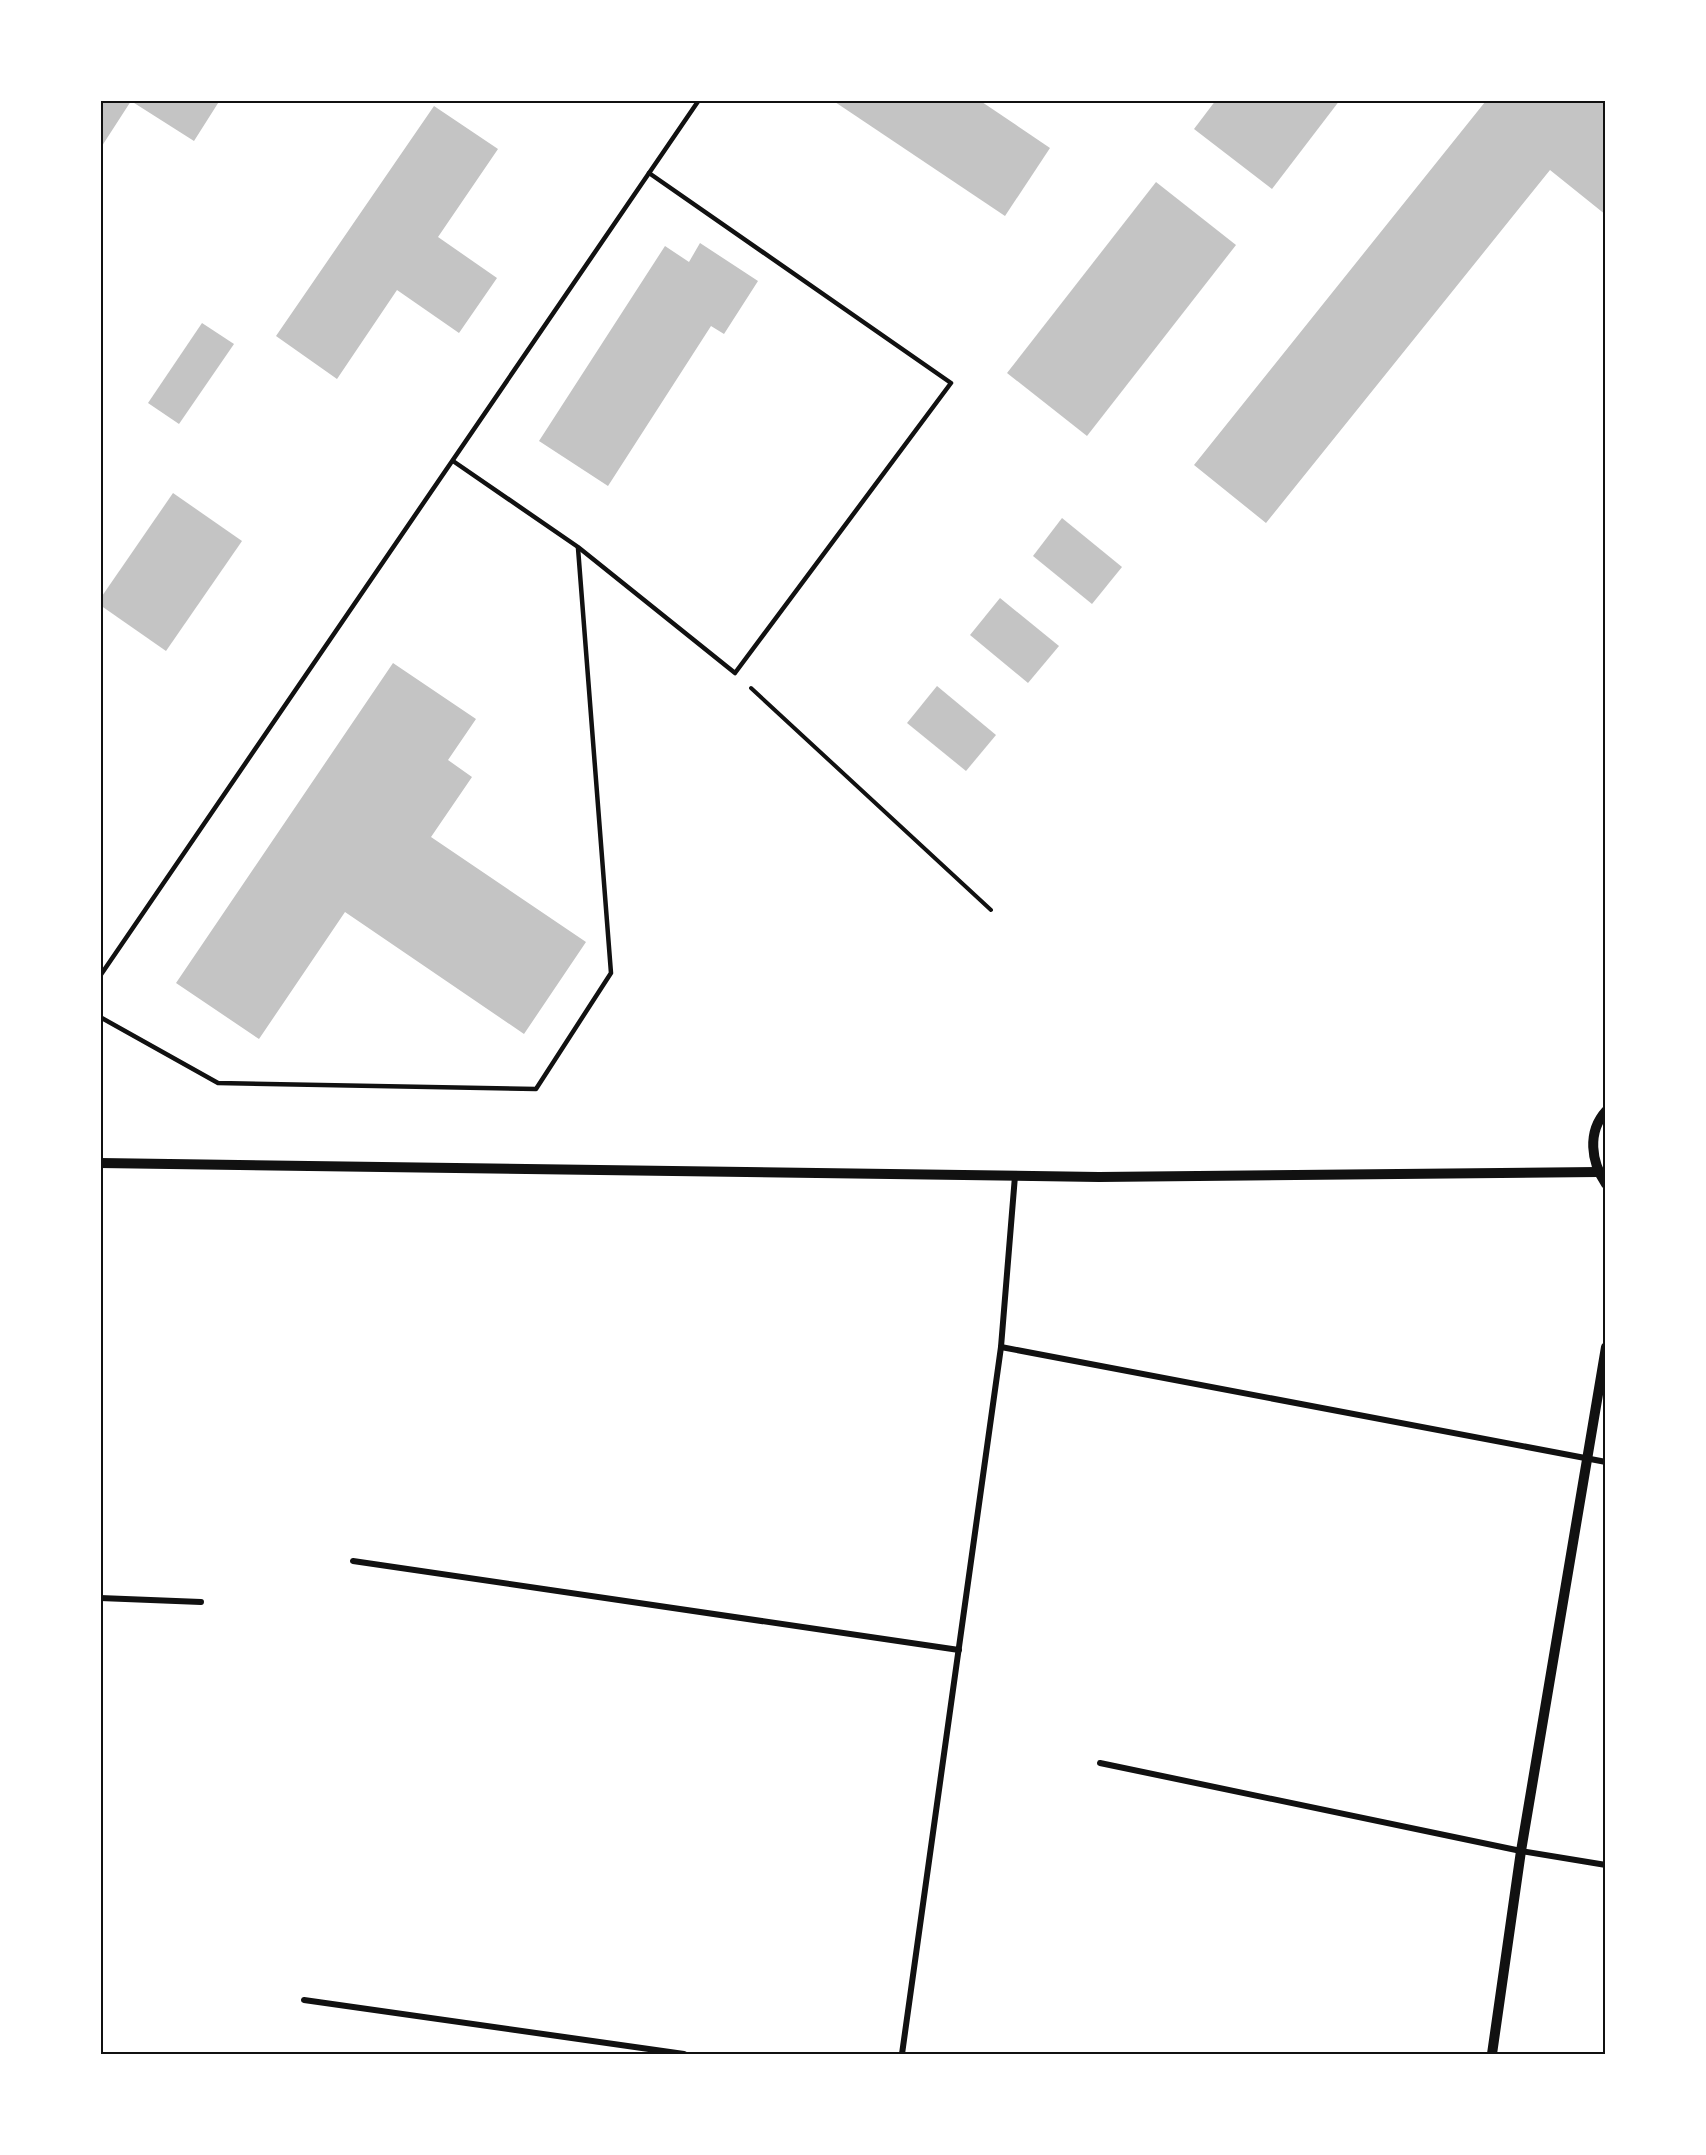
<svg xmlns="http://www.w3.org/2000/svg" width="1706" height="2155" font-family="Literata,serif">
  <style>
    .building { fill: #c4c4c4 }
    .lines { fill: none; stroke-linecap: round; stroke-linejoin: round }
    .path { stroke: #111; stroke-width: 4 }
    .service { stroke: #111; stroke-width: 4.5 }
    .minor { stroke: #111; stroke-width: 6 }
    .tertiary { stroke: #111; stroke-width: 10 }
    .neatline { fill: none; stroke: #111; stroke-width: 2 }
  </style>
  <rect width="100%" height="100%" fill="#fff"/>
  <g class="building">
    <polygon points="100,100 220,100 194,141 131,101 100,149"/>
    <polygon points="832,100 979,100 1050,148 1005,216"/>
    <polygon points="1216,100 1340,100 1272,189 1194,129"/>
    <polygon points="1483,100 1606,100 1606,215 1550,170 1266,523 1194,465 1485,102"/>
    <polygon points="434,106 498,149 438,237 497,278 459,333 397,290 337,379 276,336"/>
    <polygon points="1156,182 1236,245 1087,436 1007,373"/>
    <polygon points="700,243 758,281 724,334 711,326 608,486 539,441 665,246 689,262"/>
    <polygon points="202,323 234,344 179,424 148,403"/>
    <polygon points="173,493 242,541 166,651 100,605 100,599"/>
    <polygon points="1062,518 1122,567 1092,604 1033,556"/>
    <polygon points="1000,598 1059,646 1028,683 970,635"/>
    <polygon points="393,663 476,719 448,760 472,777 431,837 586,942 524,1034 345,912 259,1039 176,983"/>
    <polygon points="937,686 996,735 966,771 907,723"/>
  </g>
  <g class="lines">
    <polyline class="path" points="751,688 991,910"/>
    <g class="service">
      <polyline points="453,461 578,547 735,673 951,383 649,173"/>
      <polyline points="100,976 699,100"/>
      <polyline points="100,1017 218,1083 536,1089 611,973 578,548"/>
    </g>
    <g class="minor">
      <polyline points="1001,1347 1606,1462"/>
      <polyline points="353,1561 959,1650"/>
      <polyline points="100,1598 201,1602"/>
      <polyline points="1100,1763 1521,1851 1606,1865"/>
      <polyline points="304,2000 684,2054"/>
      <polyline points="902,2054 1001,1347 1015,1176"/>
    </g>
    <g class="tertiary">
      <path d="M 1606,1111 C 1587,1132 1591,1162 1606,1184"/>
      <polyline points="100,1163 1099,1177 1598,1172"/>
      <polyline points="1492,2054 1521,1851 1606,1347"/>
    </g>
  </g>
  <rect width="1706" height="2155" fill="none" stroke="#ffffff" stroke-width="204"/>
  <rect x="102" y="102" width="1502" height="1951" class="neatline"/>
</svg>
